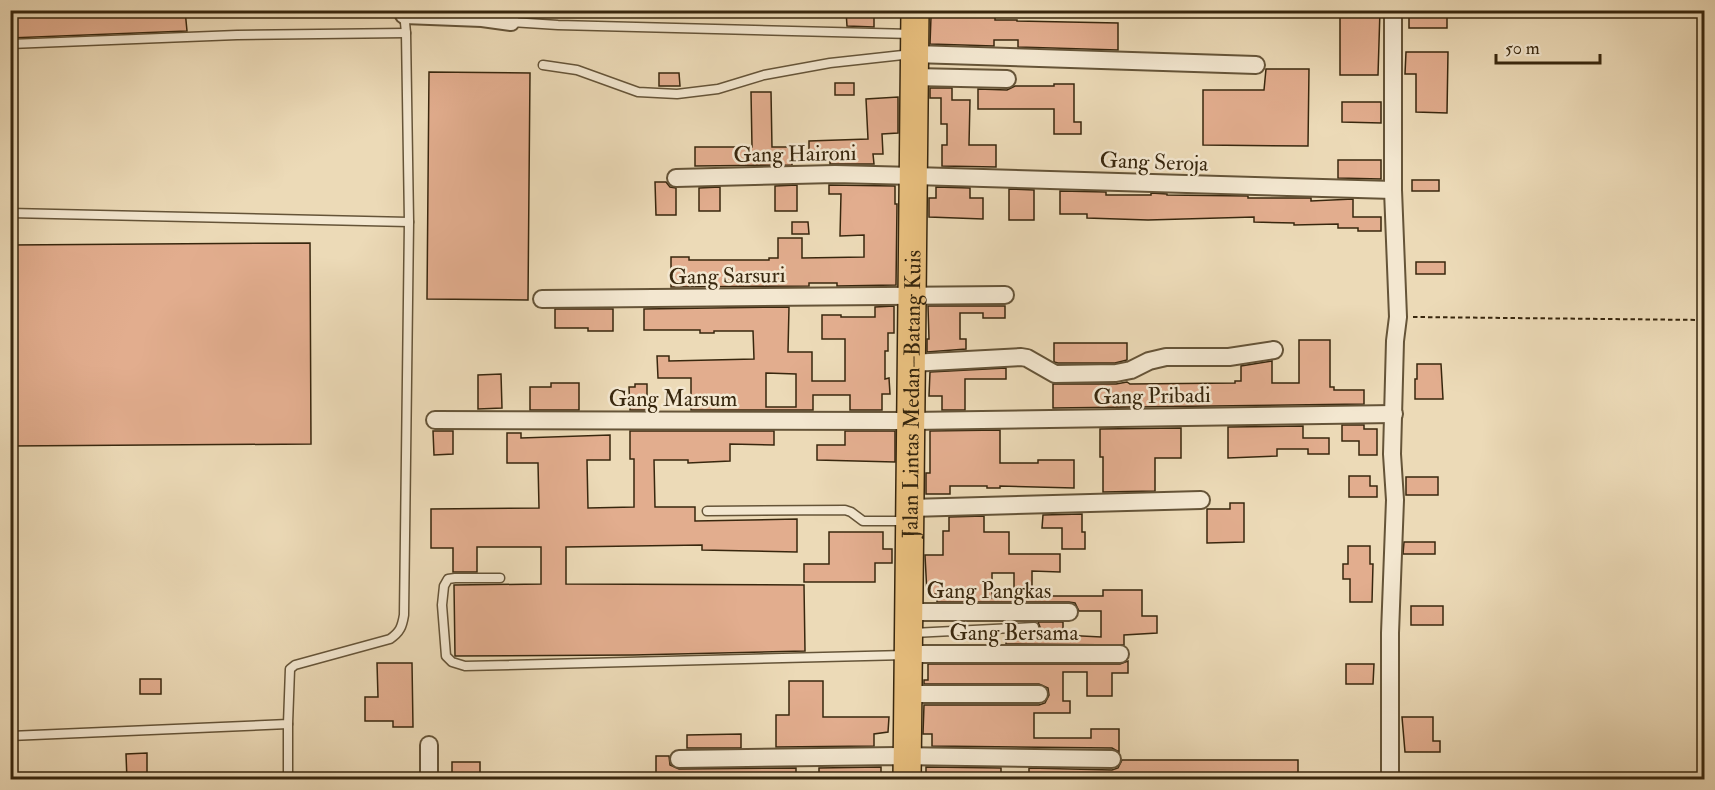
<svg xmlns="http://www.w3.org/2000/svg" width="1715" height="790" font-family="'IM FELL Double Pica',serif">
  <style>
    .building { fill: #e2ad8e; stroke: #38270e; stroke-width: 1.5; fill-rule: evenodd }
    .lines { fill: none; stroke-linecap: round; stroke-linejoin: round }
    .service-casing { stroke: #655438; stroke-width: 11 }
    .minor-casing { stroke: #655438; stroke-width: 20 }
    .trunk-casing { stroke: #38270e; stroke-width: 30 }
    .path { stroke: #38270e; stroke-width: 2; stroke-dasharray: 4.5 3; stroke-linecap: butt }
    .service { stroke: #f3e7d0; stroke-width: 8 }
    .minor { stroke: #f3e7d0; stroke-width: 16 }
    .trunk { stroke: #e6bd7c; stroke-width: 27 }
    .labels { text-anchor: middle; stroke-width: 5; stroke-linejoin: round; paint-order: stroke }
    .street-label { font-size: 22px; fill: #38270e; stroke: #f3e7d0 }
  </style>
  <rect width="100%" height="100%" fill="#ecdab7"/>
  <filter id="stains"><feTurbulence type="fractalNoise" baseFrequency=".00333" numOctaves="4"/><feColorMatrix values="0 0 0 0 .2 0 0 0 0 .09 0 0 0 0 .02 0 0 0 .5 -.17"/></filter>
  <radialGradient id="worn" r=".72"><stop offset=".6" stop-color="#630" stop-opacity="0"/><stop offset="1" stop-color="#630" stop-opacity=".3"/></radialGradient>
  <g class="building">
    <polygon points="10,10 185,10 187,31 10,38"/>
    <polygon points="1340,10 1380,10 1378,75 1340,75"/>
    <rect x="1409" y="10" width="38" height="18"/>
    <polygon points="846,11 874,11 874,27 847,26"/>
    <polygon points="978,16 995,16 995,20 1017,20 1017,21 1118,23 1118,50 1018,47 1018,40 994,40 994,46 930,44 931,17"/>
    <polygon points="1406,52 1448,52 1447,113 1416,112 1416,74 1405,74"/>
    <polygon points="1266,69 1309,69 1308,146 1203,145 1203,90 1264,90"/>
    <polygon points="429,72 530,73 528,300 427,299"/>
    <polygon points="659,73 679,73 680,86 659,86"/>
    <rect x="835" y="83" width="19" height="12"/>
    <polygon points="1054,84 1074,84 1074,122 1081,122 1081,134 1054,134 1054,109 978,109 978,89 1007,90 1015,86 1054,86"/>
    <polygon points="930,88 952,88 952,100 970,100 969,145 996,145 996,167 942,166 942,145 947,145 947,124 941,124 941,98 930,98"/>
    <polygon points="751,92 771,92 772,147 792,147 792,165 695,166 695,147 752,147"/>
    <polygon points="898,97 898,133 882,134 883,154 873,154 874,164 830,164 830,156 809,156 809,141 868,139 866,99"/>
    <polygon points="1342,102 1381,102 1381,123 1342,122"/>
    <polygon points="1338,160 1381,160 1381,179 1338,178"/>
    <rect x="1412" y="180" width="27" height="11"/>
    <polygon points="655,182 666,182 670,187 676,188 676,215 656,215"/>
    <polygon points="797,185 797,211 775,211 775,186"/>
    <polygon points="829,185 895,186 895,204 897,204 896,285 837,286 837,283 809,283 809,286 671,287 671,257 689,257 689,260 769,260 769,258 778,258 778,238 802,238 802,258 864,257 864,235 840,236 841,194 829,194"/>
    <polygon points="720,187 720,211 699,211 699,188"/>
    <polygon points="936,187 970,188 970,198 983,198 983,219 929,217 929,198 936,198"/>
    <polygon points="1009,189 1034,190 1034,220 1009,220"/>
    <polygon points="1060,191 1106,192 1106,195 1151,195 1151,193 1167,194 1167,195 1248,196 1248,198 1311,198 1311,201 1353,199 1353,217 1381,217 1381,231 1358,231 1358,228 1338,228 1338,224 1294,225 1294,223 1254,222 1254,217 1148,220 1087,218 1087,214 1060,214"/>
    <polygon points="792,222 808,222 809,234 792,234"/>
    <polygon points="310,243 311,444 10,446 10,245"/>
    <rect x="1416" y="262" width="29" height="12"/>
    <path d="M 894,306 L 894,333 L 888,333 L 888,351 L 885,351 L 885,379 L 889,378 L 890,394 L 882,394 L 882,410 L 850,410 L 850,395 L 813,395 L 813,410 L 691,410 L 691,378 L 658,378 L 657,356 L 669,356 L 669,361 L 754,359 L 753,331 L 714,331 L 714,333 L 700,333 L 700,330 L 644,330 L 644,309 L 789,307 L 788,352 L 812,352 L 812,381 L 845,381 L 845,339 L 822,339 L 822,315 L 841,315 L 841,317 L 875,317 L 875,307 ZM 766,373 L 796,374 L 796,407 L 766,407 Z"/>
    <polygon points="928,306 1005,306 1005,318 983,318 983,313 960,313 960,339 966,339 966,349 927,352 927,339 929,339"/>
    <polygon points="555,309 613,309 613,331 588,331 588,328 555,328"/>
    <polygon points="1299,340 1330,340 1330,387 1334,387 1334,390 1364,390 1364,404 1053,408 1053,384 1116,384 1127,382 1130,384 1235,383 1235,381 1241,381 1241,366 1272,361 1272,383 1299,383"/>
    <polygon points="1054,343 1127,343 1127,360 1115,363 1058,363 1054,362"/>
    <polygon points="1417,364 1441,364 1443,399 1415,399 1415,379 1417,379"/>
    <polygon points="1006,368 1006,379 965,379 965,410 942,410 942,396 929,396 930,372"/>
    <polygon points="501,374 502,408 478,409 478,375"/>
    <polygon points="551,383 579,383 579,410 530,410 530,387 551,387"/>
    <polygon points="635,384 647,384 647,410 630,410 629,387 635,387"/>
    <polygon points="1342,425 1364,425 1364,429 1377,429 1377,455 1359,455 1359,441 1342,441"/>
    <polygon points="1303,426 1303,438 1329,438 1329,454 1308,454 1308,449 1277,449 1277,456 1228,458 1228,427"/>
    <polygon points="1181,428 1181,458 1155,458 1155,491 1103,492 1103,457 1100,457 1100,429"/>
    <polygon points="1000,430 1000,463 1038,463 1038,460 1074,460 1074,488 1000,486 1000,488 987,488 987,486 950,486 950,494 926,494 926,473 930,473 930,431"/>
    <polygon points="433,431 453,431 453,454 434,455"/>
    <polygon points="630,431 774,431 774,445 730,444 730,461 688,463 688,460 654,460 655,507 695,507 695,521 797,519 797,552 702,550 702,545 566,547 566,584 804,585 805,651 633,655 455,656 454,585 541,584 541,547 477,547 477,572 453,572 453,548 431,548 431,509 539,508 538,463 507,463 507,433 521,433 521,438 610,435 610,460 587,460 588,508 634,507 634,459 630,459"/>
    <polygon points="845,431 895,431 895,462 817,460 817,445 845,445"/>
    <polygon points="1349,476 1370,476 1370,486 1377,486 1377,497 1349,497"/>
    <rect x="1406" y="477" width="32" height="18"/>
    <polygon points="1230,503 1244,503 1244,542 1207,543 1207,509 1230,509"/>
    <polygon points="1082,514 1082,532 1085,532 1085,549 1062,549 1062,528 1042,528 1043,515"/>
    <path d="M 984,516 L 984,532 L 1009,532 L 1009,554 L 1060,554 L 1060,572 L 1032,571 L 1032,594 L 1035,594 L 1035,596 L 1103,596 L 1103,590 L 1142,590 L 1142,616 L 1157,616 L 1157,633 L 1124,635 L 1124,645 L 1006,644 L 1006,635 L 1038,632 L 1040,627 L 1038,622 L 1063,622 L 1063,635 L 1101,637 L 1101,611 L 1079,611 L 1075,603 L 1069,602 L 937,602 L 937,594 L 927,594 L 925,555 L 943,555 L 943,531 L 949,531 L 949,517 ZM 992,573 L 1014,573 L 1014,598 L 992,598 Z"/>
    <polygon points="829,532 883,532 883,549 892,549 892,563 875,563 875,582 804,582 804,564 829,564"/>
    <polygon points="1404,542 1435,542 1435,554 1403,554"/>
    <polygon points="1348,546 1370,546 1370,564 1373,564 1372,602 1350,602 1350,579 1343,579 1343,564 1348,564"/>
    <rect x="1411" y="606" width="32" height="19"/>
    <polygon points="1128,661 1128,673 1112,673 1112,696 1087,696 1087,672 1063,672 1063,701 1070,701 1070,713 1034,713 1034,738 1091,738 1091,729 1119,729 1119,752 1112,748 932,746 932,734 923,734 924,705 1039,705 1045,703 1049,695 1048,688 1039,684 924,684 924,680 928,680 928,664 1120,664"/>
    <polygon points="377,663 412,663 413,727 393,727 393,721 365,721 365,697 378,697"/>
    <polygon points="1346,664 1374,664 1373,684 1346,684"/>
    <rect x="140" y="679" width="21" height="15"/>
    <polygon points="789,681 823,681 823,717 889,717 888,732 874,734 874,746 776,747 776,715 789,715"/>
    <polygon points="1402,717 1433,717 1433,741 1440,741 1440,752 1405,752"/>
    <polygon points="741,734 741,748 687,748 687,735"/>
    <polygon points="147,753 147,780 127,780 126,754"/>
    <polygon points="656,756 669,756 670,765 679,769 796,768 796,778 656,780"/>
    <polygon points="1122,760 1298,760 1298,780 1029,780 1029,768 1112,770 1118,768"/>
    <rect x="452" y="762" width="28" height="17"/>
    <polygon points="881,767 881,780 849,780 849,775 819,776 819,768"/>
    <polygon points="926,767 1001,768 1001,775 979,775 979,780 926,780"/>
  </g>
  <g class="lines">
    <defs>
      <g id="service">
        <polyline points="511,22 558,25 912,34"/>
        <polyline points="10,44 237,35 406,33"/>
        <polyline points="543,65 577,70 638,92 677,94 718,89 764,75 830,63 912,54"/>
        <polyline points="10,213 409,222"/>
        <polyline points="707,511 845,510 851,512 863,521 907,521"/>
        <polyline points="500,578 455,578 448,579 444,586 442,605 446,656 452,662 465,666 906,655"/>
        <polyline points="913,633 1034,627"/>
        <path d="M 10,736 L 288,724 L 290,669 L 295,665 L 390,639 C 400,632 402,627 404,615 L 409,222 L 406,33 L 404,12"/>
        <polyline points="288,780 288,724"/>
      </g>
      <g id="minor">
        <polyline points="404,15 482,18 511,22"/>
        <polyline points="914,54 1256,65"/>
        <polyline points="914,77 1007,79"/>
        <polyline points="676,178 835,174 914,176 1393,190"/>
        <polyline points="542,299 1005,295"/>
        <polyline points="911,363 1021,357 1027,358 1055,374 1116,373 1131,370 1149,361 1166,357 1229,357 1274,350"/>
        <polyline points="435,420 911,421 1394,414"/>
        <polyline points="910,508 1201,500"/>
        <polyline points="909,612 1069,612"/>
        <polyline points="909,654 1120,654"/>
        <polyline points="909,694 1039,694"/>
        <polyline points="679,759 898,756 1112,759"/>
        <polyline points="429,780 429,745"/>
        <polyline points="1390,780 1390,633 1395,500 1392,454 1395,341 1398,317 1393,190 1393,10"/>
      </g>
      <g id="trunk">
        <path id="s1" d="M 907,780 L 915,10"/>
      </g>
    </defs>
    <use href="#service" class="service-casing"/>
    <use href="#minor" class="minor-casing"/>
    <use href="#trunk" class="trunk-casing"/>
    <polyline class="path" points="1413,317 1704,320"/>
    <use href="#service" class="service"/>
    <use href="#minor" class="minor"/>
    <use href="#trunk" class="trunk"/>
  </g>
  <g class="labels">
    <g class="street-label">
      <text transform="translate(795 153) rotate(-1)" y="8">Gang Haironi</text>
      <text transform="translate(1154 161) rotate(2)" y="8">Gang Seroja</text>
      <text transform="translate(727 275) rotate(-1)" y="8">Gang Sarsuri</text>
      <text dy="8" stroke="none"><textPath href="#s1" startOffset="386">Jalan Lintas Medan–Batang Kuis</textPath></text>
      <text transform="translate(1152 395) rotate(-1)" y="8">Gang Pribadi</text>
      <text x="673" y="406">Gang Marsum</text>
      <text x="989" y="598">Gang Pangkas</text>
      <text x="1014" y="640">Gang Bersama</text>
    </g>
  </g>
  <rect width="1715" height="790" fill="none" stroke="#ecdab7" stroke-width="36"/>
  <rect x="12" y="12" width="1691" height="766" fill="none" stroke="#38270e" stroke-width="3"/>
  <rect x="18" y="18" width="1679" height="754" fill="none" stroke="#38270e" stroke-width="1.5"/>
  <path d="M1496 54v9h104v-9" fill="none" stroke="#38270e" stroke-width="3"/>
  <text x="1505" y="54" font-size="18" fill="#38270e" stroke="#f3e7d0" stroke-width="4.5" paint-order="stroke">50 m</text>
  <rect width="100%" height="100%" filter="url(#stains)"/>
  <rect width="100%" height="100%" fill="url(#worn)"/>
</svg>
